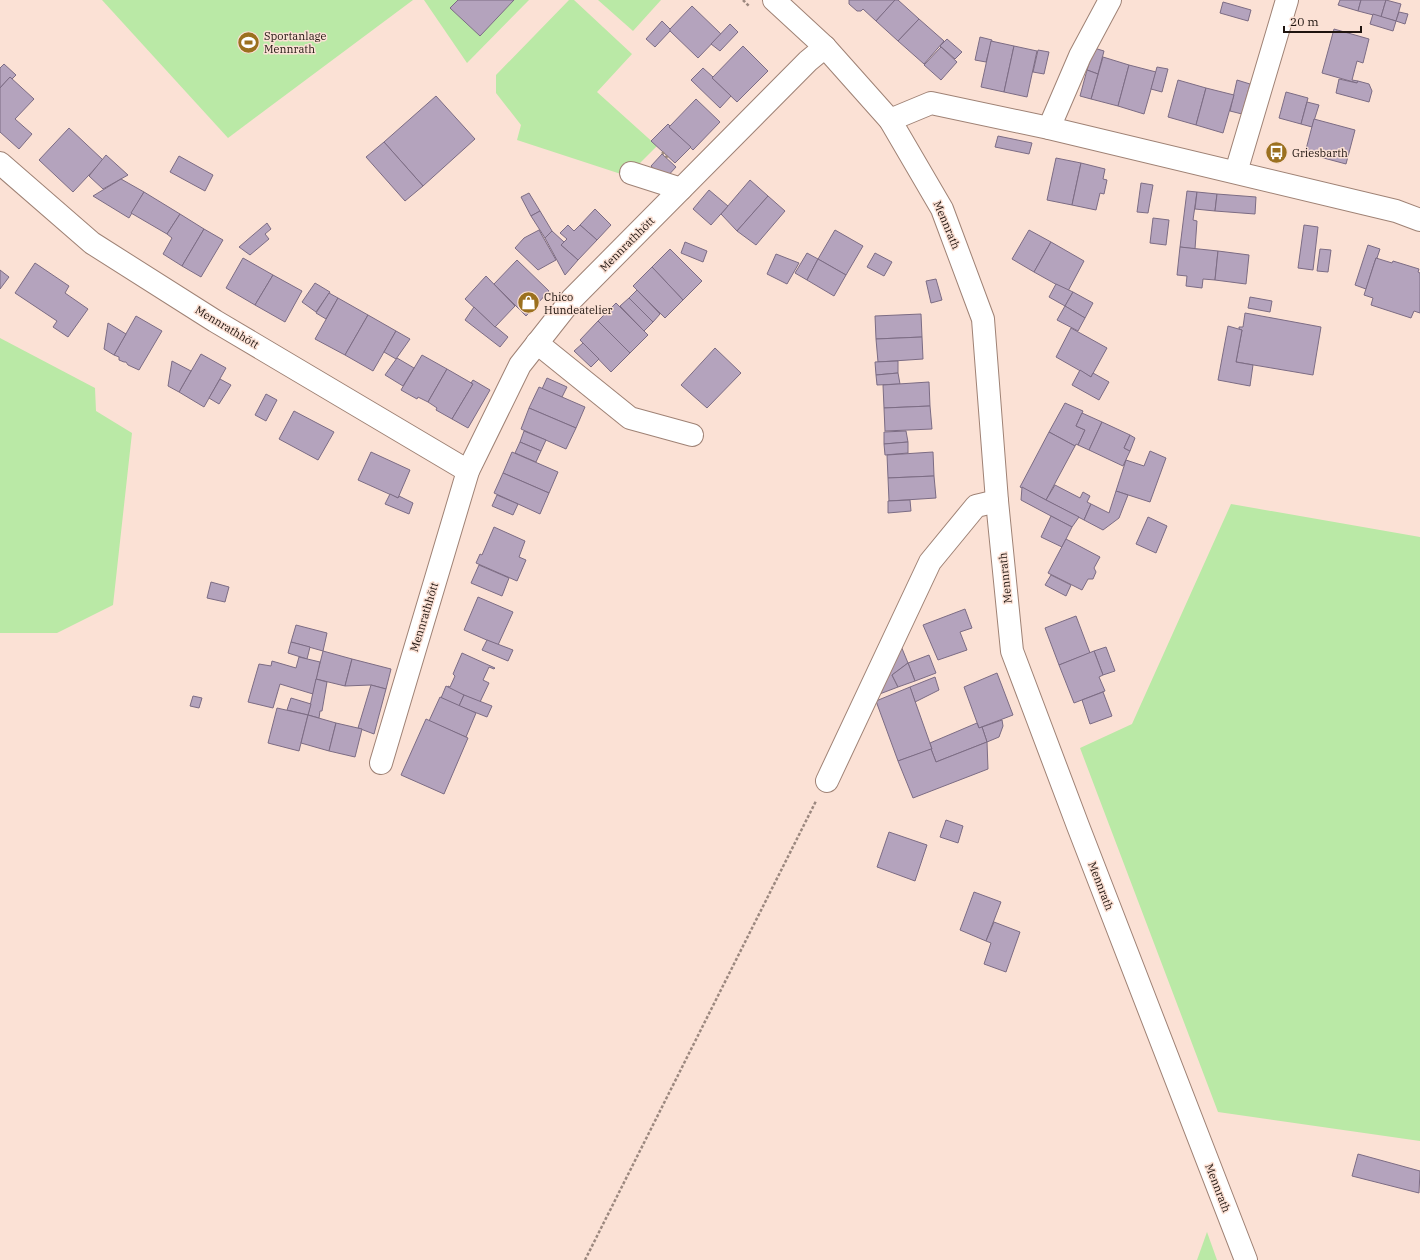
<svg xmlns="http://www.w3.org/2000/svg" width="1420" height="1260" font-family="'IBM Plex Serif',serif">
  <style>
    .green { fill: #bae9a6 }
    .building { fill: #b4a3bd; stroke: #7c6c84 }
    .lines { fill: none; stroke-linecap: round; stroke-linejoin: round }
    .minor-casing { stroke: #9f8275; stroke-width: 24 }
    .major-casing { stroke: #9f8275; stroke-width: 24 }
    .path { stroke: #9c887f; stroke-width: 2.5; stroke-dasharray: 3 2; stroke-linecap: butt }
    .minor { stroke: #fff; stroke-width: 22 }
    .major { stroke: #fff; stroke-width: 22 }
    .labels { text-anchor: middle; stroke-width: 3; stroke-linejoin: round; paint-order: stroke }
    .poi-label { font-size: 11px; fill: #1f140f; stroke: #fbe1d5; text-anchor: start }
    .street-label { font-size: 11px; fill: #1f140f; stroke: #fbe1d5 }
  </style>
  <rect width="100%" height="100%" fill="#fbe1d5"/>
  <g class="green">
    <polygon points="102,0 413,0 228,138"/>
    <polygon points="424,0 529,0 467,63"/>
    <polygon points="569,0 574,0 632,54 597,92 657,146 627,176 517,140 521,125 496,93 496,75"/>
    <polygon points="598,0 661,0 633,31"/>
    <polygon points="0,338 95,388 96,411 132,433 113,605 57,633 0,633"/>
    <polygon points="1231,504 1420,537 1420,1141 1218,1112 1080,748 1132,724"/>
    <polygon points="1207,1232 1217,1260 1197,1260"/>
  </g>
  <g class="building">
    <polygon points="458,0 514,0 480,36 450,8"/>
    <polygon points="849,0 895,0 876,21 863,9 861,11 857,11 849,4"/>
    <polygon points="895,0 898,0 919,19 898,41 876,21"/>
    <polygon points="1340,0 1361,0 1358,11 1338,5"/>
    <polygon points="1361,0 1386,0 1381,17 1358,11"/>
    <polygon points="1386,0 1401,4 1396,21 1381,17"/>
    <polygon points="1223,2 1251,10 1248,21 1220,13"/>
    <polygon points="692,6 721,34 698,58 669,30"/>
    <polygon points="1399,12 1408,14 1405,24 1396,21"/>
    <polygon points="1373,14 1396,21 1393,31 1370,24"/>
    <polygon points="919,19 944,41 924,64 898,41"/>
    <polygon points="662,21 670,29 670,31 655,47 646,39"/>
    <polygon points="730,24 738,32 720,51 711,44"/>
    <polygon points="1334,29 1369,39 1363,63 1357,61 1352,80 1358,81 1357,83 1322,73"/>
    <polygon points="980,37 992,40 986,62 975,60"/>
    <polygon points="947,39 962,52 955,59 940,46"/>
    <polygon points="991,41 1014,46 1004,92 981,87"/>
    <polygon points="743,46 768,71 737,102 712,78"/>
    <polygon points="1014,46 1037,51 1027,97 1004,92"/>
    <polygon points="941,47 957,62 941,80 924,65"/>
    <polygon points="1094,48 1104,51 1098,74 1087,70"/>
    <polygon points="1038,50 1049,52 1044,74 1033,72"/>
    <polygon points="1103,57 1129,65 1118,106 1091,99"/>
    <polygon points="4,64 16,75 12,79 10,77 0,88 0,68"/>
    <polygon points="1129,65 1156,72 1144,114 1118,106"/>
    <polygon points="1157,67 1168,69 1162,92 1151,89"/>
    <polygon points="703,68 713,77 712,78 731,96 720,108 691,80"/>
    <polygon points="1087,70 1098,74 1091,99 1080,96"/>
    <polygon points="10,77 34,99 15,119 32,134 19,149 0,132 0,88"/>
    <polygon points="1339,79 1357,83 1358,81 1369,84 1372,91 1369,102 1336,93"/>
    <polygon points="1178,80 1206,88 1196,125 1168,117"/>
    <polygon points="1237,80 1250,84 1242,114 1230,111"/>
    <polygon points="1206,88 1234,95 1223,133 1196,125"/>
    <polygon points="1286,92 1308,98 1301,124 1279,118"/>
    <polygon points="436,96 475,139 423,186 384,142"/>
    <polygon points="696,99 720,122 693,150 669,127"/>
    <polygon points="1307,102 1319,105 1312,127 1301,124"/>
    <polygon points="1314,119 1355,130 1346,164 1305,153"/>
    <polygon points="668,124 670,126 669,127 691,147 675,163 651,141"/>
    <polygon points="69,128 103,160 73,192 39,160"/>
    <polygon points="998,136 1032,143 1029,154 995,147"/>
    <polygon points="384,142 423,186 405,201 366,157"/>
    <polygon points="662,154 676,167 665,179 651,166"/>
    <polygon points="106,155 128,175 103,189 89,176"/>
    <polygon points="179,156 213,175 205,191 170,172"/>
    <polygon points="1056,158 1081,163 1072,205 1047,200"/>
    <polygon points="1081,163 1105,169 1103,179 1107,180 1104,194 1100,193 1096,210 1072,205"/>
    <polygon points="121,179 144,192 129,218 93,196"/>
    <polygon points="750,180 768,196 737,231 721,214"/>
    <polygon points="1141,183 1153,185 1148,213 1137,212"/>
    <polygon points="709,190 728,206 711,225 693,209"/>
    <polygon points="1187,191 1197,192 1193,220 1197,221 1195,249 1180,247"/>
    <polygon points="144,192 180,214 167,234 131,213"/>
    <polygon points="1197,192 1217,194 1215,211 1195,209"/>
    <polygon points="529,193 540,211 531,216 521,197"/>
    <polygon points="1217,194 1256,197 1255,214 1215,211"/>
    <polygon points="768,196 785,211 756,245 737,231"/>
    <polygon points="595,209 611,225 597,240 580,225"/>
    <polygon points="540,211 552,231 545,238 531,216"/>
    <polygon points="180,214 204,229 182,266 163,254 172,238 167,234"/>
    <polygon points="1153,218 1169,220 1166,245 1150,243"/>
    <polygon points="267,223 271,229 265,234 269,239 250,255 239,247"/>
    <polygon points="568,225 574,231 580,225 597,240 578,260 561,245 567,239 560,233"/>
    <polygon points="1304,225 1318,227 1313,270 1298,268"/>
    <polygon points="204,229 223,240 201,277 182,266"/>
    <polygon points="539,230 556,260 538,270 515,248 524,238"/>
    <polygon points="835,230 863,246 846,275 818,259"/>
    <polygon points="1029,230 1051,242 1034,272 1012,259"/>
    <polygon points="552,231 564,242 561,245 578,260 565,275 545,238"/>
    <polygon points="685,242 707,251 703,262 681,253"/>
    <polygon points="1051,242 1084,261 1068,291 1034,272"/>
    <polygon points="1368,245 1380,249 1377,258 1376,258 1366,289 1355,285"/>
    <polygon points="1180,247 1218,251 1215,280 1203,279 1202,288 1186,286 1187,276 1177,275"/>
    <polygon points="670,249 702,281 683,300 652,267"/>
    <polygon points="1320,249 1331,250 1328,272 1317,271"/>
    <polygon points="1218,251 1249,255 1246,284 1215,280"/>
    <polygon points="807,253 818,259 807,280 795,273"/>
    <polygon points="875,253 892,262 884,276 867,267"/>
    <polygon points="776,254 799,263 787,284 767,274"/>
    <polygon points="243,258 273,275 255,305 226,288"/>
    <polygon points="1376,258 1392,263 1393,261 1419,269 1418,272 1420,273 1420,313 1414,311 1411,318 1371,305 1373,298 1364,295"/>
    <polygon points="818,259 846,275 834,296 807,280"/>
    <polygon points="517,260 549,291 526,316 494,284"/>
    <polygon points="35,263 69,286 65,293 88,309 68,337 53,327 57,321 15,293"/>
    <polygon points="652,267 683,300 665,318 633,286"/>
    <polygon points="0,270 9,277 0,289"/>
    <polygon points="273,275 302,291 285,322 255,305"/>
    <polygon points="486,276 515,306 495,327 465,299"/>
    <polygon points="936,279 942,300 931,303 926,281"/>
    <polygon points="315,283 330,292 316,312 302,302"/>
    <polygon points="1056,284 1073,292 1065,306 1049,297"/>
    <polygon points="637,290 660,314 653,322 629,298"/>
    <polygon points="1073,292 1093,303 1085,318 1065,306"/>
    <polygon points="329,293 338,298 326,319 316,313"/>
    <polygon points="1250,297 1272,301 1270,312 1248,308"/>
    <polygon points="338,298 368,315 345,355 315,339"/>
    <polygon points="629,298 653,322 644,331 620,306"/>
    <polygon points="616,303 648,335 630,353 598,321"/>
    <polygon points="1065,306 1085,318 1078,331 1057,320"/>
    <polygon points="474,307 495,327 496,327 508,337 500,347 465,320"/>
    <polygon points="1245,313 1321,327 1313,375 1236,362 1242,330 1239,329 1239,327 1243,327"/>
    <polygon points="921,314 922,337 876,339 875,316"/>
    <polygon points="368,315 396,331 373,371 345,355"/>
    <polygon points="136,316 162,331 139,370 128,365 126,362 124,362 119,360 119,357 114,355"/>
    <polygon points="598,321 630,353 611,372 580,340"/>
    <polygon points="108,323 126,334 114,355 104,349"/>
    <polygon points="1228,326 1242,330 1236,362 1253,365 1250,386 1218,380"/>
    <polygon points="1071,328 1107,348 1091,377 1056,357"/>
    <polygon points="396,331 410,339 396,359 384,352"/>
    <polygon points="922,337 923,359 878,362 876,339"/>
    <polygon points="583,343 599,359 591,367 574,351"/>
    <polygon points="715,348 741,373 707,408 681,385"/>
    <polygon points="201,354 226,368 204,407 179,392"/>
    <polygon points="422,355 447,369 428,402 418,397 417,399 401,390"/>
    <polygon points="397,358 414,368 403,386 385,375"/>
    <polygon points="172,361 191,371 179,392 168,386"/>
    <polygon points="898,361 898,373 876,375 875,362"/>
    <polygon points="447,369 473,384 452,419 436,410 437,408 428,402"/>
    <polygon points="1080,370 1091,377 1093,373 1109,382 1099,400 1072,385"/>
    <polygon points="898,373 900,384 877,385 876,375"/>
    <polygon points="547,378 567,387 562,397 542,389"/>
    <polygon points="220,379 231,385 219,404 209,398"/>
    <polygon points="473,380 490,390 468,428 452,419 473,384 471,383"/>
    <polygon points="929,382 930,406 884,408 883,385"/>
    <polygon points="539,387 585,407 576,428 529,408"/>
    <polygon points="266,394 277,400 266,421 255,415"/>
    <polygon points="1065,403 1083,411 1076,426 1085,430 1078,445 1076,444 1075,446 1049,432"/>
    <polygon points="930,406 932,429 885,431 884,408"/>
    <polygon points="529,408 576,428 566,449 521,429"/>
    <polygon points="294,411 334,432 318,460 279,439"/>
    <polygon points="1082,413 1102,422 1089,450 1078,445 1085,430 1076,426"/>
    <polygon points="1102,422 1130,435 1124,448 1130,451 1123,466 1089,450"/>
    <polygon points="524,431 546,440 541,451 520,442"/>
    <polygon points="906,431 908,442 884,444 884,432"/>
    <polygon points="1049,432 1075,446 1046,500 1020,487"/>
    <polygon points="1130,435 1135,438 1130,451 1124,448"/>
    <polygon points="520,442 541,451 536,462 515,453"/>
    <polygon points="908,442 908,453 885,455 884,444"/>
    <polygon points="1150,451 1166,458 1150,502 1116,491 1126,460 1144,466"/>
    <polygon points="371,452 410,470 398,498 358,480"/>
    <polygon points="512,452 558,472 549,493 503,473"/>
    <polygon points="933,452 934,476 888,478 887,455"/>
    <polygon points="503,473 549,493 540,514 494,493"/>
    <polygon points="934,476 936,498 889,501 888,478"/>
    <polygon points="1055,485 1080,498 1083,492 1090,496 1087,502 1091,504 1084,520 1046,500"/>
    <polygon points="1022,487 1046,500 1079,517 1072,527 1051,516 1021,500"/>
    <polygon points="1116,491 1128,495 1119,518 1103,530 1084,520 1091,504 1109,513"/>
    <polygon points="390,494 398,498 399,496 413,503 409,514 385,504"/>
    <polygon points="497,495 518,504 513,515 492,506"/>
    <polygon points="910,500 911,511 888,513 888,501"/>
    <polygon points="1051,516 1072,527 1062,547 1041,537"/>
    <polygon points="1148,517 1167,526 1156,553 1136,544"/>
    <polygon points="494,527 525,541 519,557 526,560 517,581 476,563 480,554 482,555"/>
    <polygon points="1066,539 1100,557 1094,568 1096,572 1093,579 1088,579 1082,590 1048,573"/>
    <polygon points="479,565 509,578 502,596 471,583"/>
    <polygon points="1051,575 1071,585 1066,596 1045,585"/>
    <polygon points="211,582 229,587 225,602 207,598"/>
    <polygon points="478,597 513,612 498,645 464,630"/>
    <polygon points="965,609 972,628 960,632 967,650 938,660 923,625"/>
    <polygon points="1076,616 1090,653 1059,665 1045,628"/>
    <polygon points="296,625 327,633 323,651 291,642"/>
    <polygon points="487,640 513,650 508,661 482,650"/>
    <polygon points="291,642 310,647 307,659 288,653"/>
    <polygon points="901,646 908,663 892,675 898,687 877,695"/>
    <polygon points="1106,647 1115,671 1103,675 1094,651"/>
    <polygon points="323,651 352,659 345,686 316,679"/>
    <polygon points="1094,651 1103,675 1099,677 1105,691 1074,703 1059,665"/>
    <polygon points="462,653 495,668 494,669 489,667 483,680 489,683 480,702 447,688 448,686 450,687 455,676 453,674"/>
    <polygon points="929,655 936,673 915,681 908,663"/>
    <polygon points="299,657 320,662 313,694 280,684 273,708 248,702 259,664 271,666 272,661 296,668"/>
    <polygon points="352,659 391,669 386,689 371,685 345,686"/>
    <polygon points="908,663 915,681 898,687 892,675"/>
    <polygon points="997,673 1013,715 979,728 964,687"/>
    <polygon points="935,677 939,690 915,702 910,687"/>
    <polygon points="316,679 327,682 322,711 320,711 319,718 308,715"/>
    <polygon points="371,685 386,689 374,734 358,728"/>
    <polygon points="446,686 464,695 459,706 441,698"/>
    <polygon points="910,687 932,749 898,761 876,701"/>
    <polygon points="1103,692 1112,716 1090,724 1082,700"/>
    <polygon points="464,695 492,706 487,717 459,706"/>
    <polygon points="193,696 202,698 199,708 190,706"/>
    <polygon points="440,697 476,713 466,737 429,721"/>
    <polygon points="291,698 311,704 308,715 287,710"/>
    <polygon points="277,708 308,715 299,751 268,743"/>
    <polygon points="308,715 336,723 329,751 301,743"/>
    <polygon points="426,719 468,738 444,794 401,775"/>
    <polygon points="1002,720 1003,726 999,737 987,742 982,727"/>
    <polygon points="336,723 362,729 355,757 329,751"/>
    <polygon points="977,723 979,728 982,727 987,742 936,762 931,749 932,749 930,743"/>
    <polygon points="987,742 988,769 913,798 898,761 931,749 936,762"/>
    <polygon points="946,820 963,826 958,843 940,837"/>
    <polygon points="889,832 927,845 915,881 877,867"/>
    <polygon points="974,892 1001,902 986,941 960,930"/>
    <polygon points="994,922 1020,932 1006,972 984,964 991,943 986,941"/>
    <polygon points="1358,1154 1420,1171 1419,1193 1352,1176"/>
  </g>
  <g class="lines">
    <defs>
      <g id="minor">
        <polyline points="890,120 931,103 1049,128 1396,211 1420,220"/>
        <polyline points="1049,128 1080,56 1110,0"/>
        <polyline points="0,163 92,243 215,321 468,471"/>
        <polyline points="1236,172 1287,0"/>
        <polyline points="631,173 681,189"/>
        <polyline points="537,343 630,418 692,435"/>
        <polyline points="381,763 468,471 520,365 572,299 808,61 825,47"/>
        <polyline points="827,781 930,562 976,506 997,501"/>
      </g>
      <polyline id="major" points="774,0 825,47 890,120 942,209 983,319 997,501 1012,651 1078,826 1246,1260"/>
    </defs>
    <use href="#minor" class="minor-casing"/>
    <use href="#major" class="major-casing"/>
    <g class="path">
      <polyline points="743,0 750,7"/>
      <polyline points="662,152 669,159"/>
      <polyline points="585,1260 816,801"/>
    </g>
    <use href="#minor" class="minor"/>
    <use href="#major" class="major"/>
  </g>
  <defs>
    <symbol id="stadium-disc" viewBox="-11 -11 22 22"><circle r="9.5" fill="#9b701f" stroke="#fbe1d5"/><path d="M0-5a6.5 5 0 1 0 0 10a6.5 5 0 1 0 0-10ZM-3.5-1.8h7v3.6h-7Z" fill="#fff"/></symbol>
    <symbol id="bus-disc" viewBox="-11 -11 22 22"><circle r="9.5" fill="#9b701f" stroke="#fbe1d5"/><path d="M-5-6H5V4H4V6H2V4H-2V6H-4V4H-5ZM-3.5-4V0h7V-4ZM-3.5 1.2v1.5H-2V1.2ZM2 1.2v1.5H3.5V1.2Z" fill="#fff"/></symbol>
    <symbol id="shop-disc" viewBox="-11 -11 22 22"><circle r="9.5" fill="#9b701f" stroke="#fbe1d5"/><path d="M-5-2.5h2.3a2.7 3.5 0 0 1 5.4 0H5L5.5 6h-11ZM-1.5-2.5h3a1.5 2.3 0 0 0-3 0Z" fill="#fff"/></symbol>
  </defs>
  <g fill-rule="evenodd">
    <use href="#stadium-disc" x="236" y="30" width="25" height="25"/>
    <use href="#bus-disc" x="1264" y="140" width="25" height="25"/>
    <use href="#shop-disc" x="516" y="290" width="25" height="25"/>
  </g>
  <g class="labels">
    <g class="poi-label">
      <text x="264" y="40">Sportanlage<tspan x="264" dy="13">Mennrath</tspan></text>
      <text x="1292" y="157">Griesbarth</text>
      <text x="544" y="301">Chico<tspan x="544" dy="13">Hundeatelier</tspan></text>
    </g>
    <g class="street-label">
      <text transform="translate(947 225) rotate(67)" y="4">Mennrath</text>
      <text transform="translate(627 244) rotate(-45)" y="4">Mennrathhött</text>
      <text transform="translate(227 327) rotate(31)" y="4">Mennrathhött</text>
      <text transform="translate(1005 578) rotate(-96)" y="4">Mennrath</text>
      <text transform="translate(424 617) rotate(-73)" y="4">Mennrathhött</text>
      <text transform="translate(1101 886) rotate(69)" y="4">Mennrath</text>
      <text transform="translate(1218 1188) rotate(69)" y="4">Mennrath</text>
    </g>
  </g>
  <path d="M1284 26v6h77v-6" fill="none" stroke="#1f140f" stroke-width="2"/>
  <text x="1290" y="26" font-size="12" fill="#1f140f" stroke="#fbe1d5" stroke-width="3" paint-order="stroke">20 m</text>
</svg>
